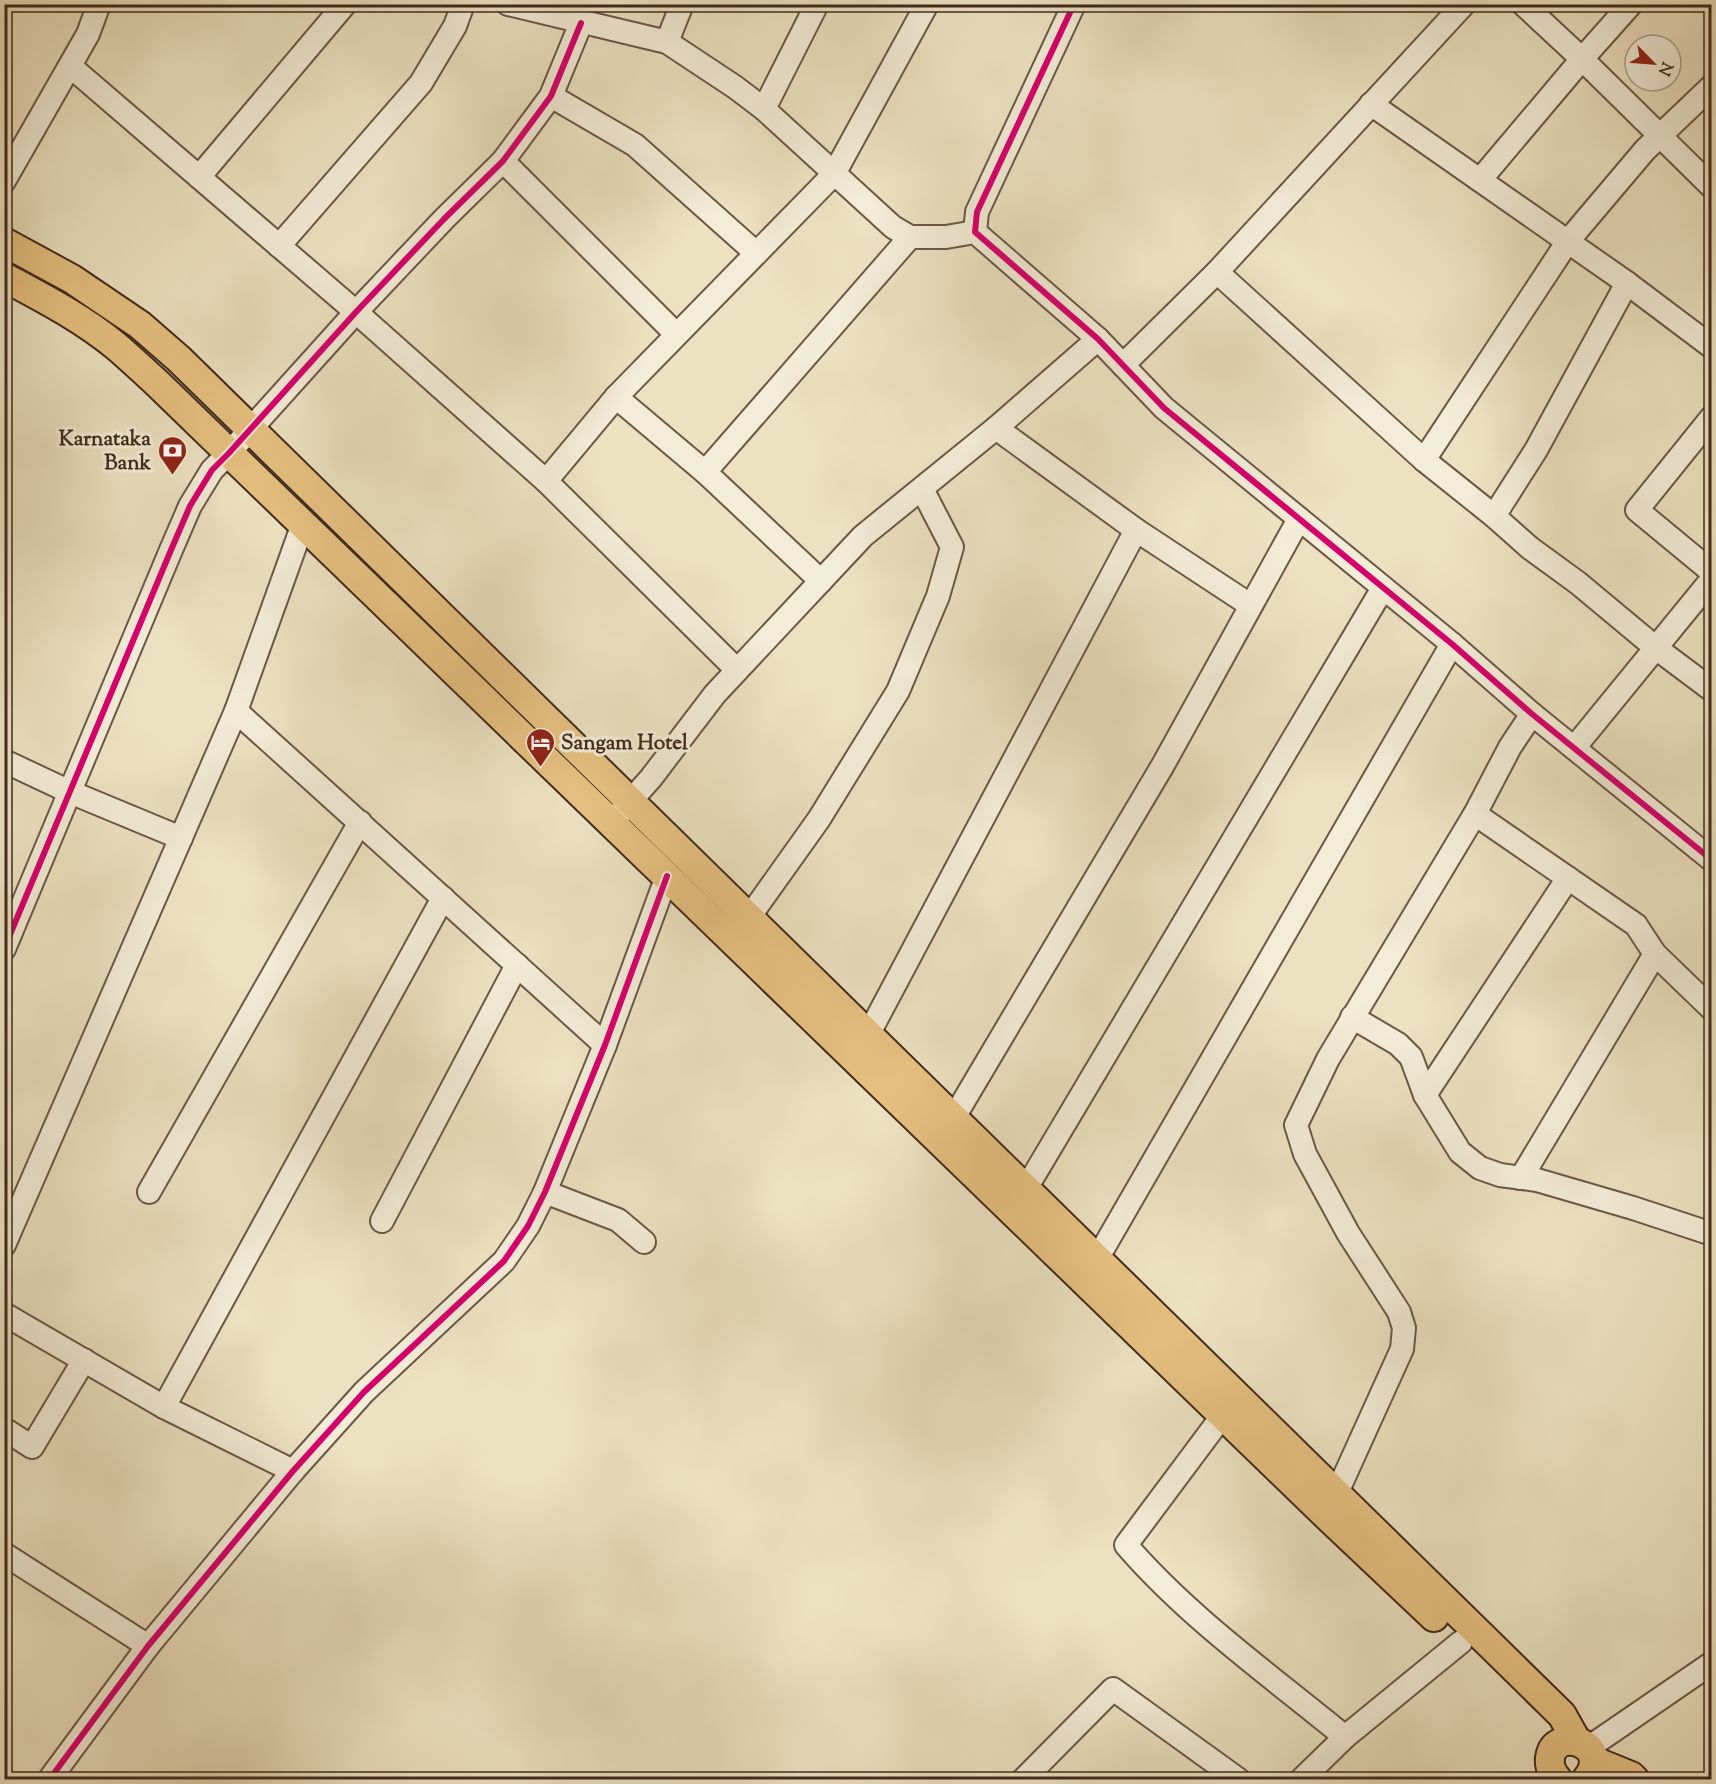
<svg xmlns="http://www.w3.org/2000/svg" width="1716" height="1784" font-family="'Sorts Mill Goudy',serif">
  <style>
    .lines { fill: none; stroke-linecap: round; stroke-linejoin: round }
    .minor-casing { stroke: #6b5846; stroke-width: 26 }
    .major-casing { stroke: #402b1d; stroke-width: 32 }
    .minor { stroke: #f3ecd7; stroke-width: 22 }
    .major { stroke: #e6c080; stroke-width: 28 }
    .cycleway-casing { stroke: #f3ecd7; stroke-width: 10 }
    .cycleway { stroke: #d6006c; stroke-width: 6 }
    .labels { text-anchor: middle; stroke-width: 6; stroke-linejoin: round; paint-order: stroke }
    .poi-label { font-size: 21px; font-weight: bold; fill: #402b1d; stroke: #f3ecd7; text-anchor: end }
  </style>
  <rect width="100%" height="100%" fill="#ece1c1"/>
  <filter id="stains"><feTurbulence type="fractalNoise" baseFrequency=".00333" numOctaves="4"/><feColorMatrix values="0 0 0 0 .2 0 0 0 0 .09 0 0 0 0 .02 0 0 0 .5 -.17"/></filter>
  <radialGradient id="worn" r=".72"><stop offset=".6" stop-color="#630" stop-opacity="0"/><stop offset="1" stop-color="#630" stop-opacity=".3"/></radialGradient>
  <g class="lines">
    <defs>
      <g id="minor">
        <polyline points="508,4 667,42 735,87 764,109 893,227 910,237 946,237 975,232"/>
        <polyline points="1074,4 977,212 975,232 1098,339 1164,408 1452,644 1532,714 1712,860"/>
        <polyline points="1464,4 1217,272 1424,460 1494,516 1530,548 1578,583 1656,648 1712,690"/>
        <polyline points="1523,4 1582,59 1712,187"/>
        <polyline points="667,42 682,4"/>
        <polyline points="70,66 356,312 546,481 737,670"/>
        <polyline points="551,96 635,145 756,253"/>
        <polyline points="1371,104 1627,283 1712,347"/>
        <polyline points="764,109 817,4"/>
        <polyline points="503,161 676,334"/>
        <polyline points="199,177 345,4"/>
        <polyline points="1480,180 1582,59 1631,4"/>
        <polyline points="4,181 88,34 99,4"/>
        <polyline points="279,246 421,83 455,26 463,4"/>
        <polyline points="1123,365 1217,272"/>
        <polyline points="616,397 705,472 821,581"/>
        <polyline points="1712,417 1637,510 1712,572"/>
        <polyline points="996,428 1136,530 1250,605"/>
        <polyline points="1424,460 1568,241 1645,150 1712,86"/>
        <polyline points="705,472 910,237"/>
        <polyline points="546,481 616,397 834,174 927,4"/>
        <polyline points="1494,516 1536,450 1627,283"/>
        <polyline points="236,711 605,1045"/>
        <polyline points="1574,748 1712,579"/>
        <polyline points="4,761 70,792 181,838"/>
        <polyline points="619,814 651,778 715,694 863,536 996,428 1098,339"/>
        <polyline points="1475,814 1636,925 1655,954 1712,1009"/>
        <polyline points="740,930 819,819 898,691 938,596 952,547 922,489"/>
        <polyline points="4,949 171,550 190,506 212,470 229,453 356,312 444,219 503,161 551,96 581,23"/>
        <polyline points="1352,1017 1398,1044 1411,1057 1425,1095 1460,1152 1480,1168 1500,1175 1537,1180 1633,1208 1712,1234"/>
        <polyline points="868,1035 1136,530"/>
        <polyline points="1425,1095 1568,878"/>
        <polyline points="953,1119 1163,765 1299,519"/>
        <polyline points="1521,1178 1655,954"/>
        <polyline points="149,1192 360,822"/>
        <polyline points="545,1192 618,1220 644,1242"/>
        <polyline points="1018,1202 1383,588"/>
        <polyline points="382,1221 517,965"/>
        <polyline points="4,1245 236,711 303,524"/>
        <polyline points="1097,1259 1452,644"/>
        <polyline points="4,1314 164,1407 293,1471"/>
        <polyline points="164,1407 443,898"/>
        <path d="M 1223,1415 L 1126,1545 C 1189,1618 1271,1676 1345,1737"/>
        <polyline points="4,1429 32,1447 84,1360"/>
        <polyline points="1330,1508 1402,1349 1404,1328 1399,1312 1348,1233 1305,1154 1296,1125 1328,1059 1475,814 1510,747 1532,714"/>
        <polyline points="4,1554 148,1646"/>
        <polyline points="1588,1748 1712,1663"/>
        <polyline points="49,1780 148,1646 293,1471 364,1392 504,1261 528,1226 545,1192 605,1045 667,876"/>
        <polyline points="1023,1780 1113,1689 1239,1780"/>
        <polyline points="1301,1780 1345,1737 1461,1642"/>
      </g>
      <g id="major">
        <polyline points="4,242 72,279 140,325 179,359 1562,1715 1576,1740"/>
        <path d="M 4,277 C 43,298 82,318 116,346 C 130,358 144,371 158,384 L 1326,1515 L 1434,1617"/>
        <polyline points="1594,1761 1631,1776 1635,1780"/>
        <path d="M 1558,1780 C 1552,1773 1549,1767 1550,1758 C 1555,1724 1615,1745 1586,1780"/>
      </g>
    </defs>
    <use href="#minor" class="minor-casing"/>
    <use href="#major" class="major-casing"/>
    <use href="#minor" class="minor"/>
    <use href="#major" class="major"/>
    <defs>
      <g id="cycleway">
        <polyline points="1074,4 977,212 975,232 1098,339 1164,408 1452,644 1532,714 1712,860"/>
        <polyline points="4,949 171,550 190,506 212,470 229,453 356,312 444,219 503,161 551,96 581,23"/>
        <polyline points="49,1780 148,1646 293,1471 364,1392 504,1261 528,1226 545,1192 605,1045 667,876"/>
      </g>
    </defs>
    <use href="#cycleway" class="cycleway-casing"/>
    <use href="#cycleway" class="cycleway"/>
  </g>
  <defs>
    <symbol id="bank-pin" viewBox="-11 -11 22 30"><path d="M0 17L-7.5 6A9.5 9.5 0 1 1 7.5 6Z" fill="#8f2418" stroke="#f3ecd7"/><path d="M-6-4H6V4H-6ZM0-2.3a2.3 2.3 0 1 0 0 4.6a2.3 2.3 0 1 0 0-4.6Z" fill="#fff"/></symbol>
    <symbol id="hotel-pin" viewBox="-11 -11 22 30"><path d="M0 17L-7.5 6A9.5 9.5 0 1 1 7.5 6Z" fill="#8f2418" stroke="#f3ecd7"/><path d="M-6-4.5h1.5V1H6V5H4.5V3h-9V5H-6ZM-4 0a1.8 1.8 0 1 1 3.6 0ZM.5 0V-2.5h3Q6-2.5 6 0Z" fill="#fff"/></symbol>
  </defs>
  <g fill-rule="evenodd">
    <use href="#bank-pin" x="156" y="434" width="33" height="45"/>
    <use href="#hotel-pin" x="524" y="726" width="33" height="45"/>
  </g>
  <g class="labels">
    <g class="poi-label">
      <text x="151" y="445">Karnataka<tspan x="151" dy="24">Bank</tspan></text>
      <text x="561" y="749" text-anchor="start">Sangam Hotel</text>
    </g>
  </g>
  <rect width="1716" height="1784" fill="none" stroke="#ece1c1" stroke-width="24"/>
  <rect x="6" y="6" width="1704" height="1772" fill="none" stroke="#402b1d" stroke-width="3"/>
  <rect x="12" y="12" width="1692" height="1760" fill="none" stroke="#402b1d" stroke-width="1.5"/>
  <g transform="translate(1653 63) rotate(115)"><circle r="28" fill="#f3ecd7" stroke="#ab9f8d" stroke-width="1.5"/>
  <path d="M0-4.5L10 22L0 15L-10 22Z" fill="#8f2418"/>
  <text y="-9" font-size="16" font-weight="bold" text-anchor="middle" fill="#402b1d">N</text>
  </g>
  <rect width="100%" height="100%" filter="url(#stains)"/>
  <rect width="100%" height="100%" fill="url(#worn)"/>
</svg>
